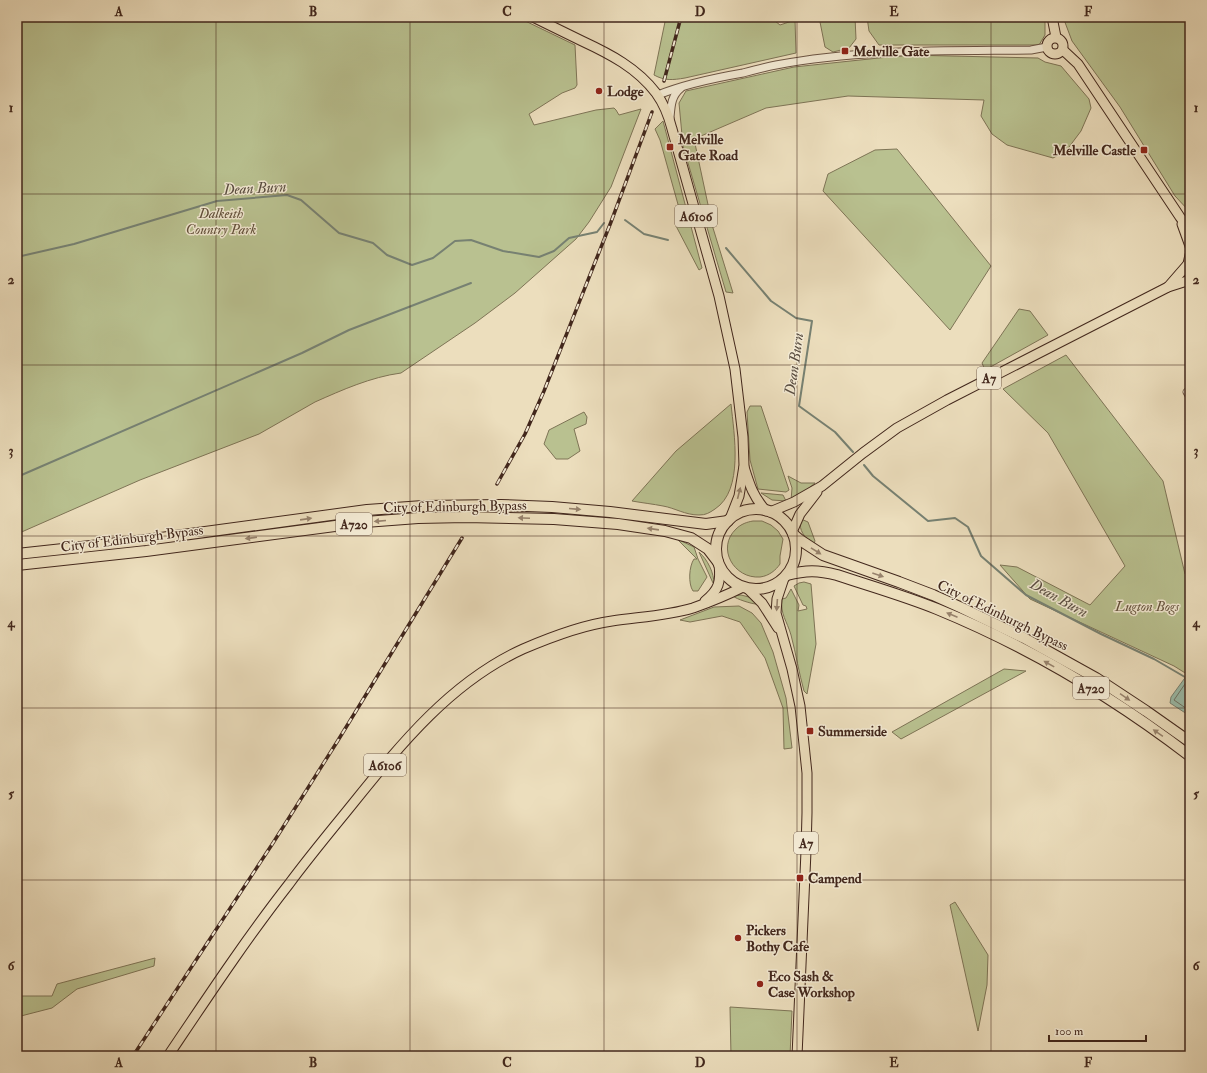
<svg xmlns="http://www.w3.org/2000/svg" width="1207" height="1073" font-family="'IM FELL Double Pica',serif">
  <style>
    .green { fill: #b9c190; stroke: #7e7456 }
    .water { fill: #9abdab; stroke: #778172 }
    .lines { fill: none; stroke-linecap: round; stroke-linejoin: round }
    .shore { stroke: #6e7264; stroke-width: 1 }
    .stream { stroke: #778172; stroke-width: 2 }
    .minor-casing { stroke: #6c5544; stroke-width: 9 }
    .major-casing { stroke: #42271c; stroke-width: 11 }
    .highway-casing { stroke: #42271c; stroke-width: 12 }
    .minor { stroke: #f3ead4; stroke-width: 7 }
    .major { stroke: #ecdebd; stroke-width: 9 }
    .highway { stroke: #ecdebd; stroke-width: 10 }
    .rail-casing { stroke: #42271c; stroke-width: 3.5 }
    .rail { stroke: #f3ead4; stroke-width: 2; stroke-dasharray: 6; stroke-linecap: butt }
    .oneway { fill: #97826c }
    .grid { fill: none; stroke: #42271c; stroke-width: 1; stroke-opacity: 0.55 }
    .poi-dot { fill: #8f2418; stroke: #f3ead4; stroke-width: 1.5 }
    .labels { text-anchor: middle; stroke-width: 3; stroke-linejoin: round; paint-order: stroke }
    .shield { fill: #f3ead4; stroke: #776253; stroke-width: 1 }
    .shield-label { font-size: 13px; font-weight: bold; fill: #42271c }
    .poi-label { font-size: 14px; font-weight: bold; fill: #42271c; stroke: #f3ead4; text-anchor: start }
    .park-label { font-size: 14px; font-style: italic; fill: #604e39; stroke: #f3ead4 }
    .street-label { font-size: 14px; fill: #42271c; stroke: #f3ead4 }
    .water-label { font-size: 15px; font-style: italic; fill: #584c40; stroke: #f3ead4 }
    .neatline { fill: none; stroke: #42271c; stroke-width: 1.5 }
    .grid-label { font-size: 13px; text-anchor: middle; font-weight: bold; fill: #42271c }
  </style>
  <rect width="100%" height="100%" fill="#ecdebd"/>
  <filter id="stains"><feTurbulence type="fractalNoise" baseFrequency=".005" numOctaves="4"/><feColorMatrix values="0 0 0 0 .2 0 0 0 0 .09 0 0 0 0 .02 0 0 0 .5 -.17"/></filter>
  <radialGradient id="worn" r=".72"><stop offset=".6" stop-color="#630" stop-opacity="0"/><stop offset="1" stop-color="#630" stop-opacity=".3"/></radialGradient>
  <g class="green">
    <path d="M 17,17 L 517,17 L 575,45 L 577,85 L 575,88 L 562,93 L 529,114 L 534,125 L 596,110 L 614,108 L 616,110 L 619,115 L 641,109 L 611,187 L 589,222 L 576,239 L 515,293 L 475,323 L 401,373 C 371,377 342,390 315,402 L 259,434 L 140,480 L 17,534 Z"/>
    <path d="M 666,17 L 770,17 L 780,25 L 795,20 L 796,53 L 685,78 C 673,80 665,81 654,75 Z"/>
    <polygon points="819,17 855,17 856,39 849,48 833,52 825,47"/>
    <polygon points="867,17 1045,17 1045,35 1039,45 879,45 869,31"/>
    <polygon points="1063,17 1190,17 1190,212 1175,196 1120,107 1072,41"/>
    <polygon points="907,55 1038,58 1045,62 1061,66 1089,99 1091,108 1081,131 1066,151 1053,158 1007,145 992,134 981,116 984,100 848,96 766,108 694,139 713,228 733,293 726,292 683,146 679,103 686,91 794,67"/>
    <polygon points="663,121 702,268 699,270 676,226 679,208 660,140 655,129"/>
    <polygon points="897,149 991,266 950,330 823,191 828,174 875,150"/>
    <polygon points="1019,309 1030,311 1048,335 985,370 982,363"/>
    <polygon points="1066,355 1163,481 1185,574 1190,572 1190,676 1174,666 1030,599 1000,565 1017,567 1090,605 1125,566 1048,433 1003,389"/>
    <path d="M 731,404 C 734,434 744,490 715,509 C 709,513 706,515 699,515 C 685,515 675,508 663,506 C 653,504 643,503 632,501 L 676,451 Z"/>
    <polygon points="750,406 761,406 789,490 786,492 758,489 750,460 747,412"/>
    <polygon points="584,412 587,417 586,424 574,429 580,451 568,459 556,459 544,444 549,430"/>
    <polygon points="788,476 801,483 815,483 797,498 791,501 792,488"/>
    <polygon points="761,493 783,495 786,501 772,500"/>
    <path d="M 801,519 L 808,522 L 815,541 L 813,545 C 805,536 798,532 801,519 Z"/>
    <path d="M 753,521 L 762,521 L 771,525 L 778,531 L 783,539 L 780,556 L 780,564 C 776,570 769,576 760,577 C 734,579 716,548 736,529 C 741,524 747,522 753,521 Z"/>
    <path d="M 677,539 L 694,547 L 698,559 L 707,577 L 698,591 L 693,591 C 688,584 689,566 694,559 L 697,559 Z"/>
    <path d="M 699,552 C 708,560 714,573 714,584 L 713,583 Z"/>
    <path d="M 804,582 L 811,584 L 816,644 L 807,694 L 804,691 C 799,673 796,654 791,635 C 787,621 780,614 782,599 L 786,598 L 791,589 L 799,605 L 798,611 L 807,609 L 806,606 L 803,605 L 794,586 L 799,583 Z"/>
    <path d="M 741,595 L 749,597 L 756,604 C 752,604 736,599 733,596 Z"/>
    <polygon points="739,606 752,613 761,623 773,652 786,698 792,748 784,749 783,708 765,658 740,622 722,616 690,622 680,620 714,607"/>
    <polygon points="1004,669 1026,671 901,739 892,732"/>
    <polygon points="955,902 988,955 987,985 978,1031 950,905"/>
    <polygon points="155,958 154,966 77,989 52,1008 17,1017 17,996 52,996 57,984"/>
    <polygon points="730,1007 792,1011 790,1056 731,1056"/>
  </g>
  <polygon class="water" points="1187,675 1190,677 1190,716 1170,703 1171,697"/>
  <g class="lines">
    <polyline class="shore" points="1190,680 1187,681 1174,700 1190,711"/>
    <g class="stream">
      <polyline points="625,220 644,234 668,240"/>
      <polyline points="726,248 771,301 796,318 812,321 799,406 835,432 853,452"/>
      <polyline points="17,257 74,244 217,201 287,195 301,200 339,233 373,243 387,255 412,265 433,258 455,241 471,240 503,251 539,257 554,251 569,238 597,232 604,223"/>
      <polyline points="864,465 873,476 928,521 955,518 968,527 981,556 1026,595 1101,634 1154,659 1190,680"/>
      <polyline points="17,477 302,353 349,330 471,283"/>
    </g>
    <defs>
      <g id="minor">
        <path d="M 658,95 C 685,84 714,78 743,73 C 754,70 765,67 776,65 C 859,49 946,51 1031,50 L 1047,47"/>
        <path d="M 670,118 C 671,106 671,96 681,88"/>
        <polyline points="1187,392 1190,397"/>
      </g>
      <g id="major">
        <path d="M 533,17 C 549,25 566,33 582,41 C 610,54 637,68 656,93 C 664,104 669,117 672,129 L 719,296 L 735,369 L 743,437 L 744,466 L 739,496 L 730,519"/>
        <polyline points="1052,17 1056,37"/>
        <circle cx="1055" cy="46" r="8"/>
        <polyline points="1063,50 1078,64 1180,217 1190,231"/>
        <polyline points="1182,224 1190,246"/>
        <polyline points="1190,255 1188,264 1190,272"/>
        <polyline points="1168,287 1188,264"/>
        <path d="M 744,467 C 750,486 753,496 766,511"/>
        <polyline points="770,512 794,502 822,486 863,453 897,428 947,400 1168,287 1190,280"/>
        <polyline points="792,532 800,514 817,492"/>
        <polyline points="784,578 777,599 776,613 792,669 800,706 807,773 807,813 806,851 797,1056"/>
        <polyline points="748,589 762,603 778,628"/>
        <path d="M 705,601 C 719,590 721,582 719,564"/>
        <path d="M 168,1056 C 207,998 246,939 289,884 C 306,861 324,839 342,817 C 394,753 446,684 523,649 C 551,637 582,625 612,621 C 638,617 667,616 693,608 C 710,602 727,595 743,587"/>
      </g>
      <g id="highway">
        <circle cx="756" cy="549" r="40"/>
        <polyline points="793,534 800,540 823,555 899,582 933,595 962,608 1024,638 1096,678 1146,711 1190,742"/>
        <polyline points="17,554 146,540 367,510 423,506 501,505 552,507 610,512 706,524 728,521"/>
        <polyline points="17,565 146,551 365,522 418,518 466,517 554,519 618,524 665,531 691,538 708,549 718,562"/>
        <path d="M 787,575 C 806,570 818,570 837,575 C 870,586 905,596 937,609 C 1027,646 1113,697 1190,756"/>
      </g>
    </defs>
    <use href="#minor" class="minor-casing"/>
    <use href="#major" class="major-casing"/>
    <use href="#highway" class="highway-casing"/>
    <use href="#minor" class="minor"/>
    <use href="#major" class="major"/>
    <use href="#highway" class="highway"/>
    <defs>
      <g id="rail">
        <polyline points="664,81 681,17"/>
        <polyline points="497,484 525,434 544,391 611,222 652,112"/>
        <polyline points="133,1056 273,843 337,742 462,538"/>
      </g>
    </defs>
    <use href="#rail" class="rail-casing"/>
    <use href="#rail" class="rail"/>
  </g>
  <defs><path id="oneway-solid" d="M-6-.8H1V-3.2L6.5 0L1 3.2V.8H-6Z"/></defs>
  <g class="oneway">
    <use href="#oneway-solid" transform="translate(739 493) rotate(-76)"/>
    <use href="#oneway-solid" transform="translate(575 509) rotate(5)"/>
    <use href="#oneway-solid" transform="translate(524 518) rotate(-178)"/>
    <use href="#oneway-solid" transform="translate(306 519) rotate(-8)"/>
    <use href="#oneway-solid" transform="translate(380 521) rotate(175)"/>
    <use href="#oneway-solid" transform="translate(653 529) rotate(-172)"/>
    <use href="#oneway-solid" transform="translate(251 538) rotate(173)"/>
    <use href="#oneway-solid" transform="translate(816 551) rotate(32)"/>
    <use href="#oneway-solid" transform="translate(878 575) rotate(19)"/>
    <use href="#oneway-solid" transform="translate(777 605) rotate(94)"/>
    <use href="#oneway-solid" transform="translate(952 615) rotate(-157)"/>
    <use href="#oneway-solid" transform="translate(1049 664) rotate(-151)"/>
    <use href="#oneway-solid" transform="translate(1125 697) rotate(34)"/>
    <use href="#oneway-solid" transform="translate(1158 733) rotate(-145)"/>
  </g>
  <path class="grid" d="M 216,17 L 216,1056M 410,17 L 410,1056M 604,17 L 604,1056M 797,17 L 797,1056M 991,17 L 991,1056M 17,194 L 1190,194M 17,365 L 1190,365M 17,536 L 1190,536M 17,708 L 1190,708M 17,880 L 1190,880"/>
  <g class="poi-dot">
    <rect x="841" y="47" width="8" height="8" rx="2"/>
    <circle cx="599" cy="91" r="4"/>
    <rect x="666" y="143" width="8" height="8" rx="2"/>
    <rect x="1140" y="146" width="8" height="8" rx="2"/>
    <rect x="806" y="727" width="8" height="8" rx="2"/>
    <rect x="796" y="874" width="8" height="8" rx="2"/>
    <circle cx="738" cy="938" r="4"/>
    <circle cx="760" cy="984" r="4"/>
  </g>
  <g class="labels">
    <g class="shield">
      <rect x="675" y="205" width="42" height="22" rx="3"/>
      <rect x="977" y="367" width="24" height="22" rx="3"/>
      <rect x="336" y="513" width="36" height="22" rx="3"/>
      <rect x="1073" y="677" width="36" height="22" rx="3"/>
      <rect x="364" y="754" width="42" height="22" rx="3"/>
      <rect x="794" y="832" width="24" height="22" rx="3"/>
    </g>
    <g class="shield-label">
      <text x="696" y="221">A6106</text>
      <text x="989" y="383">A7</text>
      <text x="354" y="529">A720</text>
      <text x="1091" y="693">A720</text>
      <text x="385" y="770">A6106</text>
      <text x="806" y="848">A7</text>
    </g>
    <g class="poi-label">
      <text x="853" y="56">Melville Gate</text>
      <text x="607" y="96">Lodge</text>
      <text x="678" y="144">Melville<tspan x="678" dy="16">Gate Road</tspan></text>
      <text x="1136" y="155" text-anchor="end">Melville Castle</text>
      <text x="818" y="736">Summerside</text>
      <text x="808" y="883">Campend</text>
      <text x="746" y="935">Pickers<tspan x="746" dy="16">Bothy Cafe</tspan></text>
      <text x="768" y="981">Eco Sash &amp;<tspan x="768" dy="16">Case Workshop</tspan></text>
    </g>
    <g class="park-label">
      <text x="221" y="218">Dalkeith<tspan x="221" dy="16">Country Park</tspan></text>
      <text x="1147" y="611">Lugton Bogs</text>
    </g>
    <g class="street-label">
      <text transform="translate(455 506) rotate(-1)" y="5">City of Edinburgh Bypass</text>
      <text transform="translate(132 538) rotate(-7)" y="5">City of Edinburgh Bypass</text>
      <text transform="translate(1003 615) rotate(26)" y="5">City of Edinburgh Bypass</text>
    </g>
    <g class="water-label">
      <text transform="translate(255 188) rotate(-3)" y="5">Dean Burn</text>
      <text transform="translate(794 364) rotate(-82)" y="5">Dean Burn</text>
      <text transform="translate(1059 598) rotate(29)" y="5">Dean Burn</text>
    </g>
  </g>
  <rect width="1207" height="1073" fill="none" stroke="#ecdebd" stroke-width="44"/>
  <path d="M1049 1035v6h97v-6" fill="none" stroke="#42271c" stroke-width="2"/>
  <text x="1055" y="1035" font-size="12" fill="#42271c" stroke="#f3ead4" stroke-width="3" paint-order="stroke">100 m</text>
  <rect x="22" y="22" width="1163" height="1029" class="neatline"/>
  <g class="grid-label">
    <text x="119" y="16">A</text>
    <text x="313" y="16">B</text>
    <text x="507" y="16">C</text>
    <text x="700" y="16">D</text>
    <text x="894" y="16">E</text>
    <text x="1088" y="16">F</text>
    <text x="11" y="112">1</text>
    <text x="1196" y="112">1</text>
    <text x="11" y="284">2</text>
    <text x="1196" y="284">2</text>
    <text x="11" y="455">3</text>
    <text x="1196" y="455">3</text>
    <text x="11" y="627">4</text>
    <text x="1196" y="627">4</text>
    <text x="11" y="798">5</text>
    <text x="1196" y="798">5</text>
    <text x="11" y="970">6</text>
    <text x="1196" y="970">6</text>
    <text x="119" y="1067">A</text>
    <text x="313" y="1067">B</text>
    <text x="507" y="1067">C</text>
    <text x="700" y="1067">D</text>
    <text x="894" y="1067">E</text>
    <text x="1088" y="1067">F</text>
  </g>
  <rect width="100%" height="100%" filter="url(#stains)"/>
  <rect width="100%" height="100%" fill="url(#worn)"/>
</svg>
